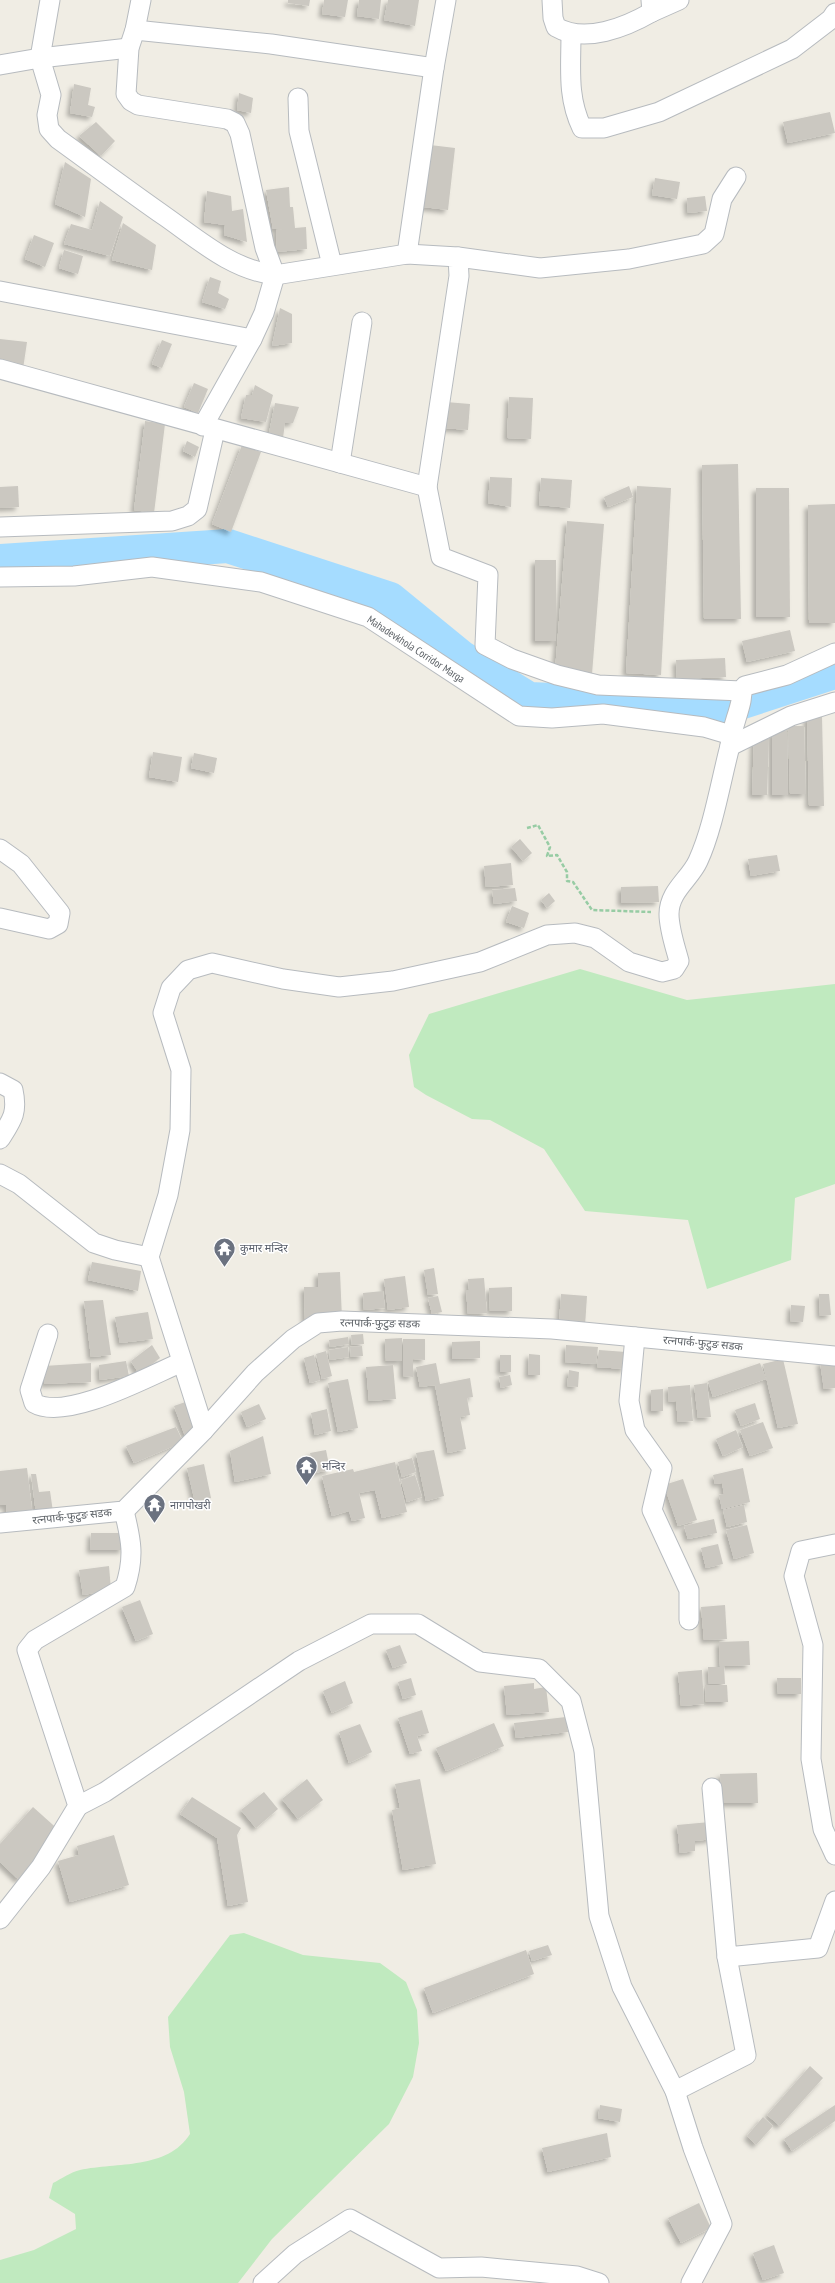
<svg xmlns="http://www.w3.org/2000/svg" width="835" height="2283" font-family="'PT Sans Narrow','Noto Sans Devanagari',sans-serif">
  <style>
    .green { fill: #c0eabf }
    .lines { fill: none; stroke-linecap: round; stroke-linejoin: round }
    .river { stroke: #a5dcff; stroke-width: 34 }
    .building { fill: #cbc8c1; filter: url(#shadow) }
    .minor-casing { stroke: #b7bbbf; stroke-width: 21 }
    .path { stroke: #97cca4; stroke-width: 2.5; stroke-dasharray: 4 2; stroke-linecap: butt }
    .minor { stroke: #fff; stroke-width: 19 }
    .labels { text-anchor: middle; stroke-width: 3; stroke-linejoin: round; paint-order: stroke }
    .street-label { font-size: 11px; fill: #5c6166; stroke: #fff }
    .worship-label { font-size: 11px; fill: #5b616d; stroke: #fff; text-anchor: start }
  </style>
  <defs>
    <filter id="shadow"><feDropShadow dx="-3.5" dy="3.5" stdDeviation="2" flood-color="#0004"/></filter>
  </defs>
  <rect width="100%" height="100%" fill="#f0ede4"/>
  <g class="green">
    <polygon points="580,969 687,1000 835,984 835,1184 795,1198 791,1260 707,1289 688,1220 585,1211 544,1149 490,1120 472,1119 426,1095 414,1087 409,1055 429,1014"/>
    <path d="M 244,1933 L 303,1955 L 380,1963 L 406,1982 L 417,2010 L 419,2043 L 413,2077 L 389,2124 L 272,2239 L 238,2283 L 0,2283 L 0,2260 L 34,2250 L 76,2229 L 75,2214 L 49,2198 L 53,2183 C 61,2179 71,2172 80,2170 C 117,2162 167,2170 190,2134 L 184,2092 L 170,2047 L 168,2017 L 230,1935 Z"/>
  </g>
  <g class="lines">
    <polyline class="river" points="0,561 228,546 390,599 461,657 529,699 727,707 835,672"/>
  </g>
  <g class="building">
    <polygon points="288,0 310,0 309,6 288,3"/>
    <polygon points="324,0 348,0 345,17 322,14"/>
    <polygon points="359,0 381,0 379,19 357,16"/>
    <polygon points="388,0 419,0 415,26 384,20"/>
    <polygon points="74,84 91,88 88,105 95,107 92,117 70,113"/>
    <polygon points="239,93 253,98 251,113 237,110"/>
    <polygon points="830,112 835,133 788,143 783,122"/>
    <polygon points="96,122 115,141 101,156 79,136"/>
    <polygon points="430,145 455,148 448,210 423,207"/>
    <polygon points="65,162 91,179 85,217 55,204"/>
    <polygon points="655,178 680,182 677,199 652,195"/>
    <polygon points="289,187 290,207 293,207 295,228 306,227 307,249 277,252 276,230 284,229 273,229 266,190"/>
    <polygon points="207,191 231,196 232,211 243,209 247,242 224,235 225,225 204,222"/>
    <polygon points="705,196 707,211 688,213 687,198"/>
    <polygon points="100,201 123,217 110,256 64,244 71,224 92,230"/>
    <polygon points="123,223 156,245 152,270 112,260"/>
    <polygon points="34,235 54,243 45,267 25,259"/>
    <polygon points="64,250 83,256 78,274 59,268"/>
    <polygon points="210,277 221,281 218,293 229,299 225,309 202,302"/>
    <polygon points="280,308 292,314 292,343 272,346"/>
    <polygon points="0,339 27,342 23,369 0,366"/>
    <polygon points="162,340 172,344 162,368 152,364"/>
    <polygon points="194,383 208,389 198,413 184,407"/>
    <polygon points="255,385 273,395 266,422 241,418 246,395 252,395"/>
    <polygon points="509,397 533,398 531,439 507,438"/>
    <polygon points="446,402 470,404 468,430 444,428"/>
    <polygon points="275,403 299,407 293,423 285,423 283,438 269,433"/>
    <polygon points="145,421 165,424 154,513 134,510"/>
    <polygon points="187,441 199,447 195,457 183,451"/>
    <polygon points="242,445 261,452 231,532 212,524"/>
    <polygon points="738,464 741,619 704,619 702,465"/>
    <polygon points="490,477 512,478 511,507 488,503"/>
    <polygon points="541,478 572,480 570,508 539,505"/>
    <polygon points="18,486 19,507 0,508 0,487"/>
    <polygon points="629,486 633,497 608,507 604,497"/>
    <polygon points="637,486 671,488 661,675 626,673"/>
    <polygon points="756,488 789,488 790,617 756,617"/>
    <polygon points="835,504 835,623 809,623 808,505"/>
    <polygon points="567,521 604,524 592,674 555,671"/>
    <rect x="535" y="560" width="21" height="81"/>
    <polygon points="790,630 795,651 747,662 742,641"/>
    <polygon points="725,658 726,677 677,679 676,660"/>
    <polygon points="807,716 822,716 824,806 809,806"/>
    <polygon points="788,726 804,726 806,794 790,794"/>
    <polygon points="772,731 787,731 788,795 772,795"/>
    <polygon points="754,738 769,739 767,795 752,795"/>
    <polygon points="153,752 182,757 178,782 149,777"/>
    <polygon points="194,753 217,758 214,773 191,768"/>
    <polygon points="520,839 532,853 523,861 511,847"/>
    <polygon points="777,855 780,871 751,876 748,859"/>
    <polygon points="511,863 513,885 486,887 484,866"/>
    <polygon points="658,886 659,902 621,903 621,887"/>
    <polygon points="515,888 517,901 494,904 492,890"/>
    <polygon points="549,893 555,901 547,908 541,900"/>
    <polygon points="512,906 529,913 524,928 506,922"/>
    <polygon points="92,1262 141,1271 138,1291 88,1280"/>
    <polygon points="434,1268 438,1294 428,1295 424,1270"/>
    <polygon points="340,1272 342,1319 305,1321 304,1287 318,1287 318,1273"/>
    <polygon points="405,1276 409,1307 388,1310 384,1279"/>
    <polygon points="484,1278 487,1313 468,1314 466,1290 469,1290 468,1279"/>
    <polygon points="512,1287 512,1311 490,1311 489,1288"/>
    <polygon points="383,1291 385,1308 364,1310 363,1293"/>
    <polygon points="561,1294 587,1296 585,1326 559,1324"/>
    <polygon points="819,1294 829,1294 831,1315 820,1316"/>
    <polygon points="438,1296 442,1312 432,1314 428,1298"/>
    <polygon points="103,1300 111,1355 91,1357 84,1301"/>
    <polygon points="791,1305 805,1306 803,1322 790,1321"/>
    <polygon points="148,1312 153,1339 120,1343 115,1317"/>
    <polygon points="363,1334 364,1344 352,1345 351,1335"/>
    <polygon points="348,1337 349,1344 330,1347 329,1340"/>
    <polygon points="402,1338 402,1361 386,1361 385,1339"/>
    <polygon points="403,1339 425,1339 425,1360 413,1359 413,1377 403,1376"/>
    <polygon points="480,1341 480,1358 452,1359 452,1342"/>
    <polygon points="152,1345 160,1358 139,1374 131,1361"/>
    <polygon points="566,1345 598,1347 596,1364 565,1362"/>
    <polygon points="362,1346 363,1356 351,1357 350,1347"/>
    <polygon points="348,1347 349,1357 330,1360 329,1350"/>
    <polygon points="599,1350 626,1352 625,1369 597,1367"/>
    <polygon points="326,1351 332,1376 322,1379 316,1354"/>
    <polygon points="529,1354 540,1355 540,1375 528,1375"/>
    <polygon points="314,1355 320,1380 310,1383 304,1358"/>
    <rect x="500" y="1355" width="11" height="17"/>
    <polygon points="783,1359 798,1424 778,1428 763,1364"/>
    <polygon points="835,1360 835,1388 824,1389 820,1362"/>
    <polygon points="126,1361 129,1376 100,1380 99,1365"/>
    <polygon points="91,1363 91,1382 44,1384 44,1366"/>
    <polygon points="436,1363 440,1384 470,1378 473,1397 467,1398 470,1415 460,1417 466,1449 448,1453 435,1385 420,1387 416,1367"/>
    <polygon points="760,1363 766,1379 713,1397 708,1381"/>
    <polygon points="393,1365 396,1399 369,1401 366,1367"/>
    <polygon points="569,1370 579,1372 578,1387 567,1386"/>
    <polygon points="510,1375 512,1385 501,1388 499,1377"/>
    <polygon points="348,1379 358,1428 338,1432 328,1383"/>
    <polygon points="707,1383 711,1417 698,1418 694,1385"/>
    <polygon points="690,1385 693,1421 678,1422 676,1401 669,1402 668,1387"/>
    <polygon points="663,1389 663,1411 651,1411 651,1390"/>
    <polygon points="191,1400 202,1431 185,1436 174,1406"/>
    <polygon points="755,1403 760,1419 741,1426 735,1410"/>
    <polygon points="259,1404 266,1419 247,1427 241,1412"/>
    <polygon points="327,1409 331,1431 315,1435 311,1413"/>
    <polygon points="763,1422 773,1448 750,1456 740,1430"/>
    <polygon points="176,1427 183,1442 134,1463 126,1446"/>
    <polygon points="736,1430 743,1447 723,1456 716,1439"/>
    <polygon points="263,1436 271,1474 235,1482 230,1451"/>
    <polygon points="326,1450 330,1470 314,1473 310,1453"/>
    <polygon points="434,1450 444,1496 426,1501 416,1453"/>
    <polygon points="412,1458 416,1472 402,1477 398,1462"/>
    <polygon points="395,1462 407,1512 382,1518 375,1490 359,1493 365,1518 352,1521 349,1511 332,1516 322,1476 353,1469 354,1472"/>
    <polygon points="204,1464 211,1498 195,1502 187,1468"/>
    <polygon points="27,1468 33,1517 7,1517 6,1505 0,1505 0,1471"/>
    <polygon points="743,1468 750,1502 722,1509 719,1495 724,1494 722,1483 715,1484 713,1475"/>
    <polygon points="31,1474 36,1474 39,1492 50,1491 53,1512 36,1514"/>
    <polygon points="415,1475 422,1497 407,1502 401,1480"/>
    <polygon points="683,1479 697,1520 678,1526 664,1485"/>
    <polygon points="744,1505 747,1522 727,1527 723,1510"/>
    <polygon points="714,1519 717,1533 688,1539 684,1526"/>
    <polygon points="747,1525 754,1553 734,1559 726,1530"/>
    <polygon points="91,1533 123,1533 123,1550 90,1550"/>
    <polygon points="718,1544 723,1564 706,1568 701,1548"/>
    <polygon points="109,1566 111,1590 83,1595 79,1570"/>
    <polygon points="140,1600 153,1634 136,1641 122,1607"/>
    <polygon points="725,1605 727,1639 704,1640 701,1607"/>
    <polygon points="749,1641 750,1665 724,1666 725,1684 709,1684 708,1667 720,1667 719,1642"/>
    <polygon points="400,1645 407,1663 393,1668 386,1650"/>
    <polygon points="702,1670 704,1704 681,1706 678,1672"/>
    <polygon points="411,1678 416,1695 403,1699 398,1682"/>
    <polygon points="777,1678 801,1678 801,1694 778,1694"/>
    <polygon points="345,1681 353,1703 332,1713 323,1691"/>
    <polygon points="534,1683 534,1689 546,1687 549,1712 507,1715 504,1686"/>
    <polygon points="705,1685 727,1685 728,1702 706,1702"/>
    <polygon points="422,1710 429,1733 417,1736 422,1751 410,1754 398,1718"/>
    <polygon points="566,1717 568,1732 516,1738 514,1723"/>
    <polygon points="494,1723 504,1746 446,1771 436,1748"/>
    <polygon points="360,1724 372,1752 349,1763 339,1732"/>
    <polygon points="757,1773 758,1803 721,1803 720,1774"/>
    <polygon points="307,1779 323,1800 298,1819 282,1799"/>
    <polygon points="420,1779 436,1864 403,1870 392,1810 400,1808 395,1784"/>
    <polygon points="264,1792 278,1809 256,1828 241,1810"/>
    <polygon points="192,1797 241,1828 237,1835 248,1902 228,1906 217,1838 180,1814"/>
    <polygon points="33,1807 62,1833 19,1880 0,1862 0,1844"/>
    <polygon points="710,1822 712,1839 695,1841 695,1851 680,1853 677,1825"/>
    <polygon points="114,1835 129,1885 70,1902 58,1861 79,1855 77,1846"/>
    <polygon points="548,1945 552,1955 532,1961 529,1951"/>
    <polygon points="526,1950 534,1974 433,2013 424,1988"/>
    <polygon points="810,2066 823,2078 780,2126 767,2115"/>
    <polygon points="600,2105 622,2109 620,2122 598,2118"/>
    <polygon points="835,2105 835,2121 792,2151 784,2139"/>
    <polygon points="763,2117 773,2126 756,2145 747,2136"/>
    <polygon points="607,2133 611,2157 548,2172 542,2148"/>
    <polygon points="699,2203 711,2228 681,2243 668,2218"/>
    <polygon points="774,2245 784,2273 763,2280 753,2253"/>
  </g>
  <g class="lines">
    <defs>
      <g id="minor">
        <path d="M 50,0 L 40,58 L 51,95 L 47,115 L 49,129 L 58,139 C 94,165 130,192 166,217 C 200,241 233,270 275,275 L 407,254 L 458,257 L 459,276 L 427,487 L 441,557 L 488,575 L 485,645 L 512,659 L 557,675 L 598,685 L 742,691"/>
        <path d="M 552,0 L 553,18 L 556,27 C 585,44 626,27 652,12 L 651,0"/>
        <polyline points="652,12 679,0"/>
        <polyline points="135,30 271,44 434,68"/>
        <path d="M 571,34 C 571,68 567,97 582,128 L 604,128 L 659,112 L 792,49 L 831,19 L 835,13"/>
        <polyline points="0,65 40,58 129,48"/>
        <polyline points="298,98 299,131 332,265"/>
        <polyline points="407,254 434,68 446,0"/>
        <polyline points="458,257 540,268 629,259 703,244 714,234 722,199 736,177"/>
        <polyline points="0,291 252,339 264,313 275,275 265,248 240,134 235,123 227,119 138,105 131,101 126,94 129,48 135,30 141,0"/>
        <polyline points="0,369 427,487"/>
        <polyline points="203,426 252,339"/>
        <polyline points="340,463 362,322"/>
        <polyline points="0,527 172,521 188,516 197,509 215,430"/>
        <polyline points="0,577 74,576 152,567 261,582 368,617 519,716 552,718 603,714 704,727 731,735"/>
        <polyline points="730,746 791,716 835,702"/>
        <polyline points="0,849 21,864 60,913 58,924 49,929 0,918"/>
        <path d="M 0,1083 L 13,1090 C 18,1113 12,1120 0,1139"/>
        <polyline points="0,1174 19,1184 94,1243 115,1250 149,1257"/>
        <path d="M 48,1334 L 30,1390 L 34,1403 C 66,1422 149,1376 182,1362"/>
        <polyline points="635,1337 629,1401 635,1430 662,1468 652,1510 689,1590 689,1620"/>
        <path d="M 204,1430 L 149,1257 L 168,1195 L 180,1130 L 181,1070 L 163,1013 L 171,988 L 188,970 L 212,963 L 283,979 L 339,987 L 393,981 L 480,962 L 547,935 L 575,933 L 595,938 L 629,962 L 662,972 L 674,969 L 679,961 C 675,946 669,929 669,914 C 669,891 690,879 698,861 C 713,829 721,780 730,746 C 731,730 738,716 741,701 C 742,695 741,691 745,686 L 787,675 L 835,653"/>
        <polyline points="0,1523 124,1511 204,1430 255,1373 293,1339 318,1323 342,1321 552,1329 835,1356"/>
        <polyline points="835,1544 801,1551 794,1576 813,1645 811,1759 823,1829 835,1855"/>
        <polyline points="712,1788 727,1957 818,1948 835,1901"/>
        <polyline points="78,1806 105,1792 299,1661 371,1624 418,1624 480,1662 539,1669 571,1701 584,1751 599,1916 622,1987 675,2091 693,2148 722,2224 691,2283"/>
        <path d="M 0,1919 L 41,1867 L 78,1806 L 27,1650 L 35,1640 L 125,1587 C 135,1557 131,1539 124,1511"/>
        <polyline points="675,2091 746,2055 727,1957"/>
        <polyline points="263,2283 295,2254 350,2219 439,2268 481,2267 577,2276 599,2283"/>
      </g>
    </defs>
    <use href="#minor" class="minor-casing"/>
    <polyline class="path" points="527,828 538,825 550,847 547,856 557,855 567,872 567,881 573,882 592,910 651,912"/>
    <use href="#minor" class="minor"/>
  </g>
  <defs>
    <symbol id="temple-pin" viewBox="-11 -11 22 30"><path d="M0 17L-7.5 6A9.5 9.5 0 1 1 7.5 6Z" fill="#6b7280" stroke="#fff"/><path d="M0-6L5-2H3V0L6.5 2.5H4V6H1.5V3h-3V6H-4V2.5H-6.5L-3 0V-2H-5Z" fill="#fff"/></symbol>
  </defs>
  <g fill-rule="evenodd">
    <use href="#temple-pin" x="212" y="1236" width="25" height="34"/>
    <use href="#temple-pin" x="294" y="1454" width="25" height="34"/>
    <use href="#temple-pin" x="142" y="1492" width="25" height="34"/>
  </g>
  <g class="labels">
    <g class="street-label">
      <text transform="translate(416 649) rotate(33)" y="4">Mahadevkhola Corridor Marga</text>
      <text transform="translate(380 1323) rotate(1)" y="4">रत्नपार्क-फुटुङ सडक</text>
      <text transform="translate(703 1343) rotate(5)" y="4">रत्नपार्क-फुटुङ सडक</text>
      <text transform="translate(72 1516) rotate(-6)" y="4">रत्नपार्क-फुटुङ सडक</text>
    </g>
    <g class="worship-label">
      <text x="240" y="1252">कुमार मन्दिर</text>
      <text x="322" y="1470">मन्दिर</text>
      <text x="170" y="1509">नागपोखरी</text>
    </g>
  </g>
</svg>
